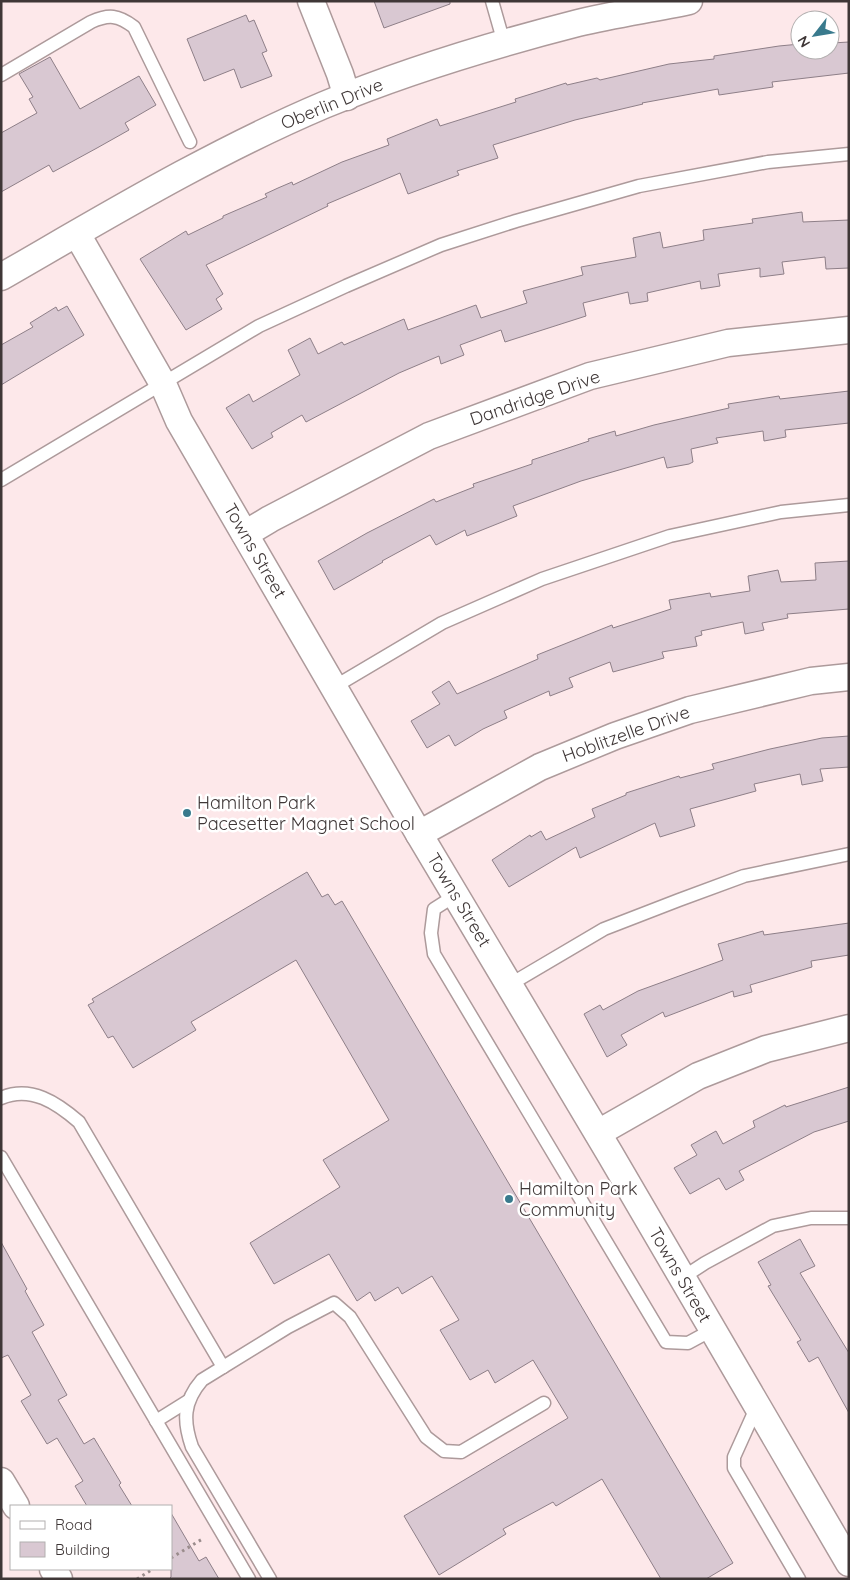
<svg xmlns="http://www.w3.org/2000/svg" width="850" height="1580" font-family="Quicksand,sans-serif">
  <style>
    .building { fill: #d9c8d2; stroke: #8e7f88 }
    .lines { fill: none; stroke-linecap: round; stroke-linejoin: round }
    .lane-casing { stroke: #ad9a9b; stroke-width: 15 }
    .street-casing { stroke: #ad9a9b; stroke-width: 29 }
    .path { stroke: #9a8c8c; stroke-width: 3; stroke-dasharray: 2.5 4; stroke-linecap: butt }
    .lane { stroke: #fff; stroke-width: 12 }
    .street { stroke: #fff; stroke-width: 26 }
    .poi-dot { fill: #397a8d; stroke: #fff; stroke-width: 2 }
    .labels { text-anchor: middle; stroke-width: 5; stroke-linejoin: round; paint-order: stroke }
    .street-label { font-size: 18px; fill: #3f3737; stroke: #fff }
    .poi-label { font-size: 18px; fill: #3f3737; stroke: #fff; text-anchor: start }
  </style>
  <rect width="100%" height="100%" fill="#fde8ea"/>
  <g class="building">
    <polygon points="374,1 450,1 450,4 384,28"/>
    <polygon points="246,15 249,22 254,20 267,51 262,53 272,76 241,88 234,69 204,81 187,39"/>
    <polygon points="832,40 832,43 849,42 849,73 772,82 773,87 719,95 718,89 642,103 643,104 575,120 493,145 498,158 457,171 459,175 408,194 400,173 327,204 328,206 206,265 223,294 216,299 222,309 186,330 140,259 186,231 188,235 223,218 223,216 267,197 265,194 278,188 292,182 293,185 342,162 389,145 387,139 437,119 440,126 516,102 515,99 566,83 567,85 597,78 600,80 669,64 714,59 714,56 779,46 800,44 800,50 830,50 830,41"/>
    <polygon points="50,57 80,109 139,76 156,105 125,123 129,130 97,148 53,172 49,165 1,192 1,133 37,113 29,99 33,97 19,74"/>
    <polygon points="802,212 803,222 849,220 849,268 826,269 825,257 782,262 784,274 760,277 760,268 718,274 720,286 701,289 700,281 647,293 648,301 630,304 628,292 583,303 586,316 505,342 501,330 460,345 464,355 441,364 439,356 399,373 306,422 302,415 271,433 273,437 252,449 226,408 249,394 253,402 300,375 288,350 310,338 318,354 342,342 344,345 404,319 408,330 476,305 481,318 527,303 523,291 583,275 581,267 636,257 633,238 660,232 663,248 704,240 703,230 753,223 752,219"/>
    <polygon points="67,306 84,335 1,385 1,345 33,327 30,323 56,307 58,311"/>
    <polygon points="849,391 849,423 785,430 786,437 764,441 763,431 716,438 718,443 691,449 693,462 689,464 667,468 664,457 581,481 513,506 517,516 467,536 465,530 436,545 430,535 382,561 383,562 334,590 318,561 367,533 434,499 436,502 474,487 473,484 532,464 532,460 589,441 588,439 615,431 616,436 654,425 729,408 728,404 779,396 780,399"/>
    <polygon points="849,561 849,609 787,614 788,618 762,623 764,630 745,634 743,622 701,631 702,635 695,637 697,646 662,652 664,658 613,672 610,662 569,678 573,687 550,696 549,691 504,711 507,718 483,729 455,746 449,735 427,748 411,721 440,704 432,692 449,681 457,694 538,659 537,655 612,625 613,628 671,609 669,600 710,593 711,597 750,591 748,576 778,570 781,582 816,580 815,563"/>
    <polygon points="849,736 849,767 820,769 823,781 802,785 800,774 754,784 756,791 690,809 695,826 660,837 655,823 580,858 576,847 509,887 492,860 530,835 531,837 541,831 546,840 595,817 592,809 626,795 626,793 679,776 680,778 714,769 712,764 770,749 822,738"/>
    <polygon points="307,872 322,897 328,894 335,905 342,901 733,1563 706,1579 661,1579 602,1479 556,1506 553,1502 503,1529 506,1534 439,1575 404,1516 568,1418 533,1360 495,1383 488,1370 470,1380 440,1330 459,1320 432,1276 402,1294 398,1287 375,1301 370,1292 357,1301 329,1254 274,1284 250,1243 340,1187 323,1160 389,1120 296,960 191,1022 196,1030 133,1068 113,1036 108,1038 88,1005 94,1002 92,999"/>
    <polygon points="849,923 849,955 811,961 812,967 750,985 752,992 734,997 733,991 665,1017 663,1012 621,1035 627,1045 607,1057 584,1014 600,1005 603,1010 638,991 723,960 718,944 763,931 764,935"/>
    <polygon points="849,1087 849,1121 814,1132 739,1171 744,1180 726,1190 719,1178 690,1194 674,1168 697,1155 691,1145 716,1131 723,1144 755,1127 753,1121 785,1105 786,1107"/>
    <polygon points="800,1239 815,1266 800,1273 849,1353 849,1413 818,1357 809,1362 797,1342 801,1340 768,1286 771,1285 758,1262"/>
    <polygon points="1,1242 27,1289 25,1291 44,1325 32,1332 67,1395 58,1400 84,1444 94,1438 121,1483 119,1485 132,1506 87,1506 75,1486 83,1481 57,1438 47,1444 21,1401 31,1395 8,1355 1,1358"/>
    <polygon points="171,1513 199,1561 206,1557 219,1579 169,1579 171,1577"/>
  </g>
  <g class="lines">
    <defs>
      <g id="lane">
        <polyline points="492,1 504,43"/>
        <path d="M 1,75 L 91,22 C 109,14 118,15 134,27 L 190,142"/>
        <polyline points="1,480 259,326 346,286 441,245 516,221 639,186 768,162 849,154"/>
        <polyline points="334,687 442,623 542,579 670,536 781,512 849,505"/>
        <polyline points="456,895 434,909 431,933 434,954 666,1342 688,1343 712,1330"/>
        <polyline points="509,985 604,929 679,900 744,876 849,854"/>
        <path d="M 1,1098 C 31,1085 57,1103 79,1122 L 223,1367"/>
        <polyline points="1,1157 249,1579"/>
        <polyline points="682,1278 705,1263 773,1226 811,1218 849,1218"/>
        <polyline points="757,1406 734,1457 734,1468 799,1579"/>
        <polyline points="156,1421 188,1401"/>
        <path d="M 270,1579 L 192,1447 C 183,1421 183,1402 202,1380 L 288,1327 L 334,1303 L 350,1317 L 426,1437 L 444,1451 L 461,1452 L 544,1403"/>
      </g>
      <g id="street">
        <polyline points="311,1 340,74 347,97"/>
        <polyline points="77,234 163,384 179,421 419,834 610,1154 849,1563"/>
        <path d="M 1,277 C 107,216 211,153 324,105 C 406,71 492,45 578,23 C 615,14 652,9 689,1"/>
        <polyline points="245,534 270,519 429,436 590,376 728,343 849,330"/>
        <polyline points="419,834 540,767 615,736 690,710 811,681 849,677"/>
        <polyline points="598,1133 698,1076 766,1049 849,1028"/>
        <polyline points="1,1481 16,1506"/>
        <polyline points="53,1569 59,1579"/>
      </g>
    </defs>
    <use href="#lane" class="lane-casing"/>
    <use href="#street" class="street-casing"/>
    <g class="path">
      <polyline points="171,1558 204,1538"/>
      <polyline points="137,1579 153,1569"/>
    </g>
    <use href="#lane" class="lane"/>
    <use href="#street" class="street"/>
  </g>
  <g class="poi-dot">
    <circle cx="187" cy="813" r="5"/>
    <circle cx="509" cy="1199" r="5"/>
  </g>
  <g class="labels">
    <g class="street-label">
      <text transform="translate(332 104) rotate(-22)" y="6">Oberlin Drive</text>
      <text transform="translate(535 398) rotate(-19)" y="6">Dandridge Drive</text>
      <text transform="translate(255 551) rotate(60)" y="6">Towns Street</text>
      <text transform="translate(626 734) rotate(-20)" y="6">Hoblitzelle Drive</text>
      <text transform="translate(459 900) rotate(59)" y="6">Towns Street</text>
      <text transform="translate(680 1275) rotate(60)" y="6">Towns Street</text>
    </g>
    <g class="poi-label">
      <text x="197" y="809">Hamilton Park<tspan x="197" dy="21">Pacesetter Magnet School</tspan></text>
      <text x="519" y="1195">Hamilton Park<tspan x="519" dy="21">Community</tspan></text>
    </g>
  </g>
  <rect width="850" height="1580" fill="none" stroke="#3f3737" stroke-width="5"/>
  <rect x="10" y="1505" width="162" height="65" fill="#ffffff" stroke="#b2afaf"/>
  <rect x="20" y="1521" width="25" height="8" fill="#ffffff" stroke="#b2afaf"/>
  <text x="55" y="1530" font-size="15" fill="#3f3737">Road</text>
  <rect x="20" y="1542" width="25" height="15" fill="#d9c8d2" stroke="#b2afaf"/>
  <text x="55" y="1555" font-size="15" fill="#3f3737">Building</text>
  <g transform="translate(815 35) rotate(239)"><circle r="24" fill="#ffffff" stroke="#b2afaf"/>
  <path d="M0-4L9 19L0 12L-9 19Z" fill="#397a8d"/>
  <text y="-8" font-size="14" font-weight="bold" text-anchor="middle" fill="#3f3737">N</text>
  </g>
</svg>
